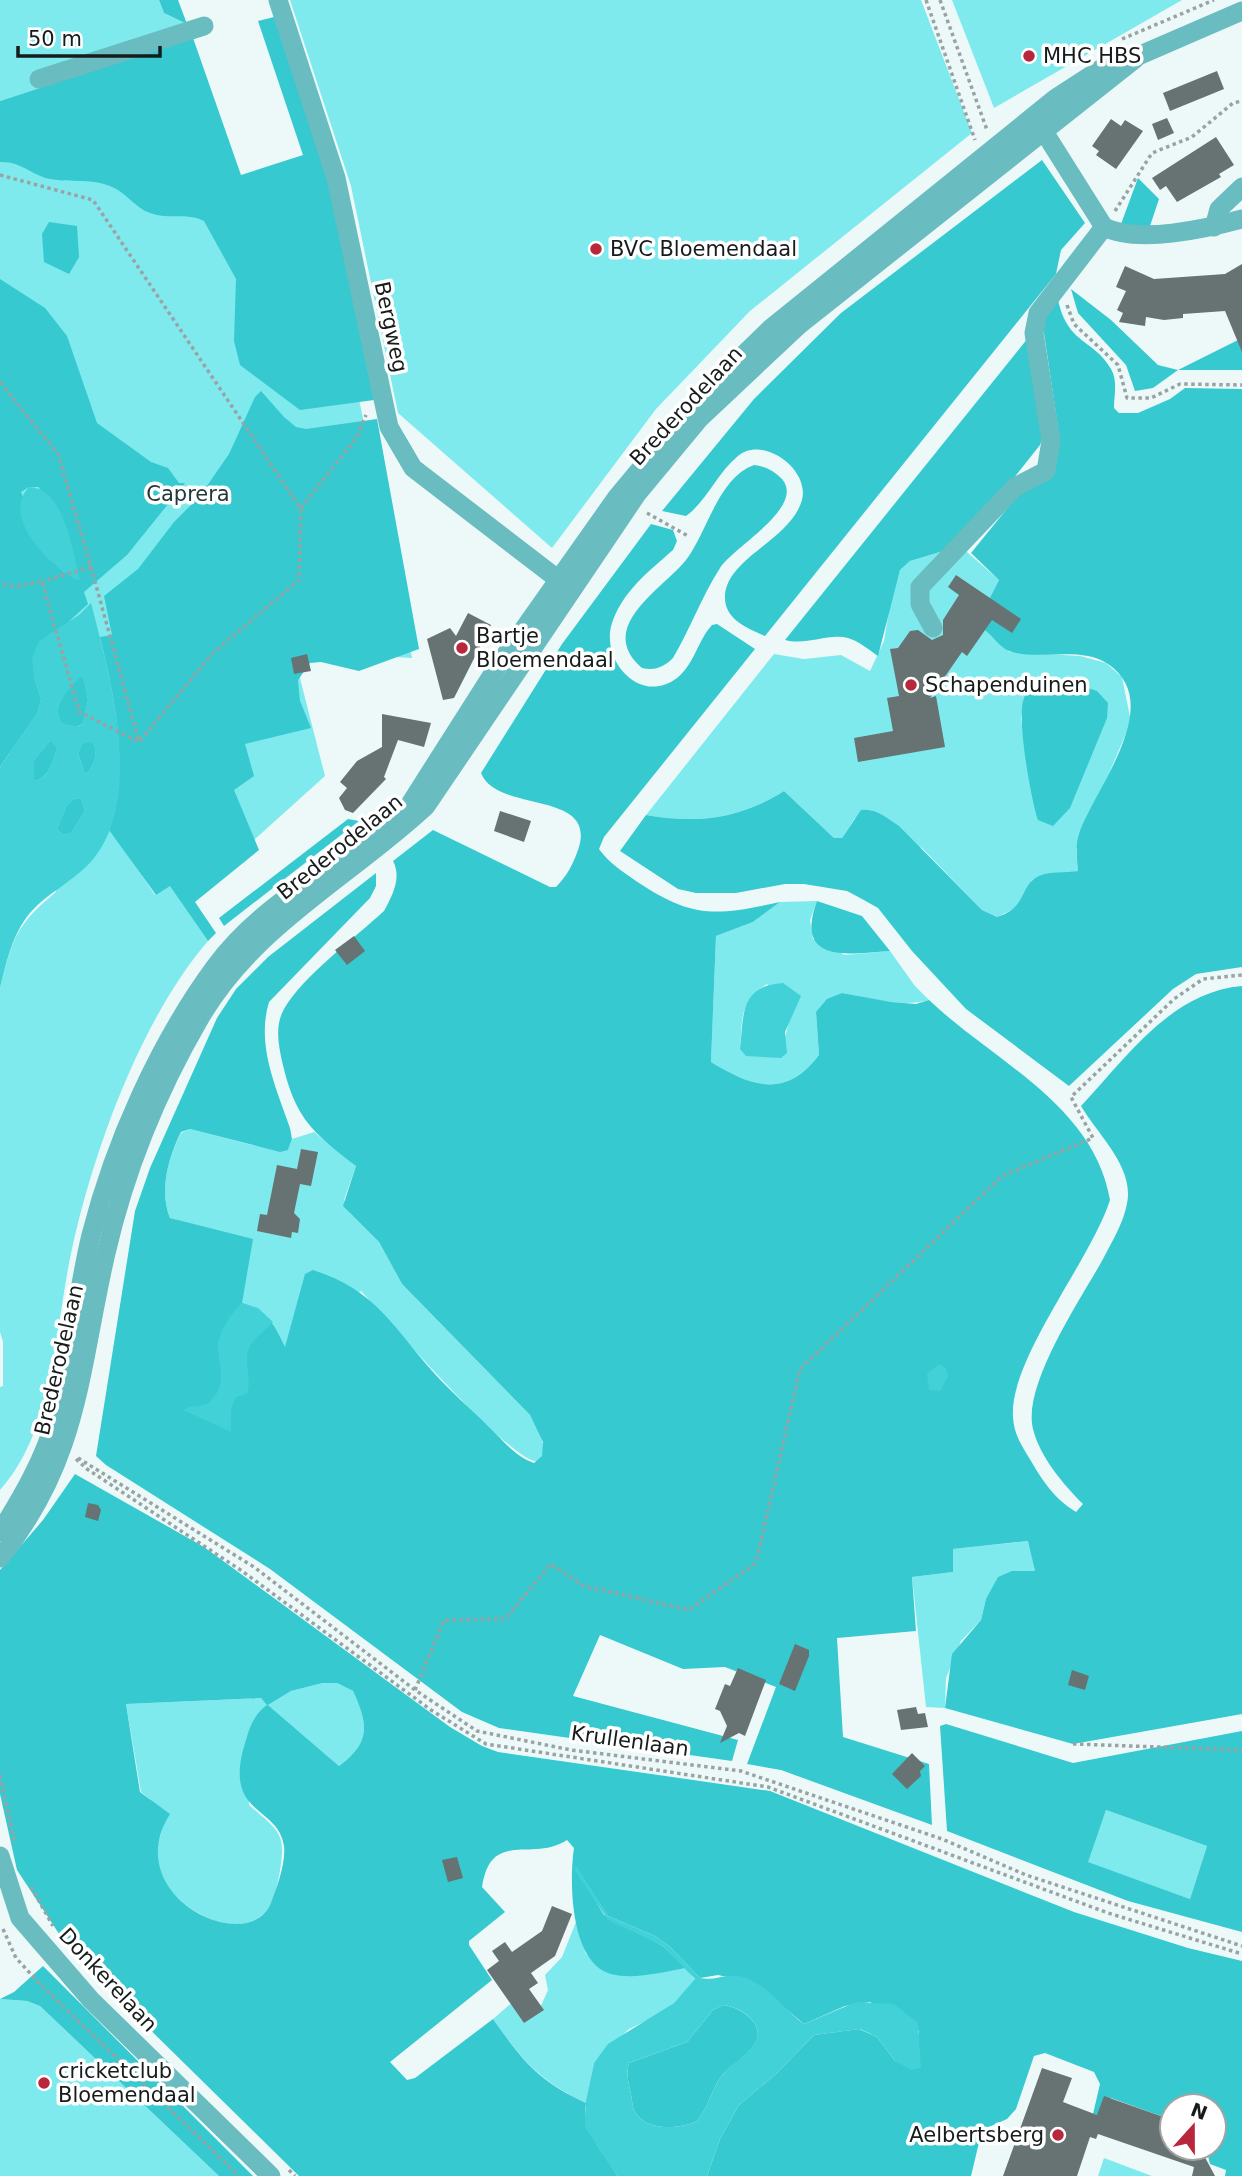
<svg xmlns="http://www.w3.org/2000/svg" width="1242" height="2176" font-family="'DejaVu Sans',sans-serif">
  <style>
    .green { fill: #7eeaee; fill-rule: evenodd }
    .forest { fill: #36c9cf; fill-rule: evenodd }
    .water { fill: #41d1d6; fill-rule: evenodd }
    .building { fill: #677272 }
    .lines { fill: none; stroke-linecap: round; stroke-linejoin: round }
    .path { stroke: #9aa3a3; stroke-width: 3.5; stroke-dasharray: 3.5 3.5; stroke-linecap: butt }
    .minor { stroke: #69bcbf; stroke-width: 19 }
    .poi-dot { fill: #b9273d; stroke: #fff; stroke-width: 2.5 }
    .labels { text-anchor: middle; stroke-width: 7; stroke-linejoin: round; paint-order: stroke }
    .poi-label { font-size: 21px; fill: #161b1b; stroke: #fff; text-anchor: start }
    .street-label { font-size: 21px; fill: #161b1b; stroke: #fff }
    .park-label { font-size: 21px; fill: #21393a; stroke: #fff }
  </style>
  <rect width="100%" height="100%" fill="#edf9f9"/>
  <g class="green">
    <polygon points="0,0 159,0 164,13 187,24 193,38 0,101"/>
    <polygon points="290,0 921,0 972,133 750,311 656,409 552,548 398,413 351,186"/>
    <polygon points="952,0 1182,0 994,108"/>
    <path d="M 0,106 L 234,184 L 310,160 L 412,658 L 293,651 L 325,776 L 183,904 L 208,941 C 141,1019 94,1149 72,1249 C 55,1325 55,1430 0,1490 L 0,1387 L 3,1386 L 3,1342 L 0,1332 L 0,988 C 13,938 15,926 56,892 L 0,721 ZM 123,848 L 163,890 L 155,895 Z"/>
    <path d="M 960,546 L 999,580 L 990,599 L 985,630 L 1010,652 L 1080,656 L 1106,663 L 1122,677 L 1131,722 L 1076,850 L 1078,871 L 1032,880 L 1016,908 L 997,917 L 982,910 L 922,848 L 855,818 L 842,838 L 834,838 L 784,791 C 740,819 696,824 646,815 L 774,654 L 804,659 L 841,655 L 870,671 L 884,641 L 891,599 L 900,570 L 910,561 ZM 1024,697 L 1038,820 L 1021,719 Z"/>
    <path d="M 817,901 L 810,920 L 813,939 L 845,955 L 890,951 L 915,986 L 929,1000 C 901,1008 871,998 842,993 L 816,1013 L 819,1055 C 786,1099 752,1087 711,1062 L 716,936 L 753,922 L 780,902 ZM 767,984 L 790,1017 L 784,1042 L 740,1049 C 743,1017 738,1004 767,984 Z"/>
    <path d="M 190,1129 L 252,1145 L 288,1150 L 292,1139 L 314,1132 L 356,1166 L 344,1200 L 350,1213 L 379,1242 L 402,1284 L 530,1415 C 537,1428 550,1447 539,1461 C 516,1469 384,1315 361,1291 L 289,1338 L 285,1348 L 241,1303 L 201,1227 L 170,1218 C 159,1191 168,1158 181,1133 Z"/>
    <polygon points="1029,1541 1035,1571 1012,1571 986,1599 981,1620 961,1641 946,1678 945,1708 926,1707 912,1577 953,1572 952,1549"/>
    <path d="M 323,1683 L 337,1683 L 353,1691 C 369,1726 370,1743 339,1766 L 268,1705 C 238,1722 249,1775 249,1805 C 280,1832 287,1833 279,1876 C 277,1886 274,1902 267,1910 C 237,1947 166,1904 157,1866 C 154,1852 160,1837 164,1824 L 150,1799 L 141,1792 L 126,1704 L 261,1698 L 268,1705 L 291,1691 Z"/>
    <polygon points="1106,1810 1207,1846 1190,1899 1087,1862"/>
    <path d="M 576,1922 L 586,1954 L 633,1976 L 686,1968 L 695,1980 L 674,2003 L 650,2019 L 629,2029 L 594,2063 L 586,2103 C 538,2080 523,2061 493,2019 L 516,1999 L 540,2008 L 548,1990 L 545,1975 L 562,1957 Z"/>
    <polygon points="0,1999 27,2001 40,2006 219,2176 0,2176"/>
    <polygon points="1104,2158 1152,2176 1098,2176"/>
  </g>
  <g class="forest">
    <polygon points="159,0 178,0 187,24 164,13"/>
    <path d="M 274,17 L 323,158 L 374,400 L 300,410 L 240,365 L 234,341 L 236,279 L 204,221 C 186,212 168,220 150,213 C 135,208 126,192 110,186 C 89,178 71,183 50,179 C 31,175 21,161 0,162 L 0,101 L 193,38 L 241,175 L 303,155 L 258,21 Z"/>
    <path d="M 1042,160 L 1085,223 L 1061,250 L 1056,274 L 765,636 C 749,629 725,620 725,598 C 724,559 791,540 802,500 C 810,469 763,435 738,456 C 717,473 707,501 686,516 L 662,511 L 754,399 L 841,313 Z"/>
    <polygon points="1138,178 1159,199 1149,229 1121,224"/>
    <polygon points="49,222 77,226 79,257 69,274 44,262 42,234"/>
    <path d="M 0,279 L 45,308 L 67,336 L 97,423 L 151,462 L 168,468 L 179,483 L 185,483 L 127,555 L 84,592 L 88,604 L 65,625 L 34,678 L 41,698 L 38,712 L 0,767 ZM 29,487 L 39,487 L 65,573 L 47,557 L 21,492 Z"/>
    <polygon points="1071,289 1111,320 1158,365 1178,370 1242,338 1242,370 1178,370 1153,388 1135,391 1126,365 1078,313"/>
    <path d="M 1058,300 C 1068,345 1094,339 1111,369 C 1118,381 1114,395 1114,408 L 1119,413 L 1138,413 L 1170,399 L 1185,388 L 1242,389 L 1242,967 L 1196,974 L 1173,989 L 1069,1086 L 966,1009 L 912,951 L 878,908 L 862,899 L 847,891 L 804,884 L 785,884 L 736,893 L 696,893 L 678,889 L 620,851 L 646,815 C 696,824 740,819 784,791 L 834,838 L 842,838 L 861,810 C 876,808 887,818 899,826 L 982,910 L 997,917 C 1028,908 1019,885 1039,876 C 1049,871 1066,873 1078,871 C 1077,859 1075,846 1079,834 C 1094,789 1167,704 1108,664 C 1082,646 1042,660 1012,652 C 998,648 992,632 979,627 L 978,594 L 990,598 L 999,580 L 971,553 L 1041,467 L 1058,427 L 1042,320 Z"/>
    <path d="M 1032,333 L 1044,435 L 1040,445 L 960,546 L 910,561 L 900,570 L 878,656 C 869,650 859,641 848,638 C 827,633 807,646 785,640 Z"/>
    <path d="M 261,391 L 284,417 L 296,427 L 306,429 L 377,419 L 419,649 L 359,671 L 321,662 L 310,663 L 298,680 L 300,701 L 311,728 L 245,744 L 254,776 L 234,790 L 259,850 L 195,902 L 216,933 L 208,941 L 170,886 L 156,895 L 109,830 C 130,768 115,698 100,637 L 112,635 L 104,596 L 138,569 L 174,522 L 200,496 L 229,454 L 255,397 Z"/>
    <path d="M 754,465 C 765,466 774,471 782,479 C 806,507 733,547 720,568 C 702,596 690,629 673,658 C 664,667 655,671 642,668 C 594,627 664,588 686,560 C 707,533 718,478 754,465 Z"/>
    <path d="M 651,524 L 673,530 L 677,541 L 673,550 C 648,572 623,591 612,623 C 600,660 640,706 677,678 C 694,665 698,640 712,625 L 717,624 L 755,649 L 604,837 L 599,849 C 609,863 622,871 636,881 C 693,919 715,916 780,902 L 753,922 L 716,936 L 711,1062 C 752,1087 786,1099 819,1055 L 816,1012 L 827,999 L 842,993 L 891,1002 L 916,1004 L 929,1000 C 993,1061 1094,1105 1110,1200 C 1091,1260 1009,1359 1013,1417 C 1014,1435 1022,1446 1031,1461 C 1044,1483 1054,1498 1076,1512 L 1083,1504 C 1063,1484 1040,1457 1033,1429 C 1022,1385 1081,1299 1103,1259 C 1113,1240 1127,1217 1128,1195 C 1129,1162 1096,1132 1081,1106 C 1126,1058 1171,992 1242,986 L 1242,1714 L 1073,1744 L 945,1708 L 952,1654 L 981,1620 L 986,1599 L 998,1577 L 1012,1571 L 1035,1571 L 1028,1541 L 953,1549 L 953,1572 L 912,1577 L 916,1631 L 837,1638 L 843,1737 L 929,1764 L 932,1825 L 781,1770 L 747,1764 L 776,1687 L 725,1667 L 683,1669 L 600,1635 L 573,1696 L 738,1740 L 732,1761 L 499,1728 L 462,1712 L 270,1569 L 106,1465 L 96,1456 L 135,1211 L 150,1168 L 217,1018 L 236,989 L 268,957 L 376,873 L 376,886 L 370,898 L 269,1002 C 256,1045 276,1087 290,1128 L 292,1139 L 288,1150 L 280,1152 L 190,1129 L 181,1132 C 168,1158 159,1191 170,1218 L 253,1239 L 242,1303 C 267,1310 274,1324 285,1347 L 305,1274 L 313,1270 C 376,1290 393,1327 434,1373 C 451,1392 470,1408 488,1426 C 502,1439 515,1457 534,1463 L 542,1456 L 543,1442 L 530,1415 L 402,1284 L 379,1242 L 343,1206 L 356,1166 C 311,1131 295,1118 282,1061 C 278,1043 275,1025 284,1009 C 302,977 356,937 384,911 C 392,896 402,878 393,861 L 433,830 L 550,887 L 556,887 C 567,876 573,864 578,850 C 599,789 497,814 481,773 L 562,644 Z"/>
    <path d="M 80,676 L 84,679 L 88,700 L 83,723 L 77,727 L 62,724 C 50,704 68,691 80,676 Z"/>
    <path d="M 1061,679 L 1097,691 L 1108,703 L 1107,718 L 1070,808 L 1053,826 L 1038,820 C 1031,800 1016,716 1024,698 C 1030,683 1047,681 1061,679 Z"/>
    <path d="M 50,741 L 55,742 L 57,748 C 53,762 49,778 34,781 L 34,760 Z"/>
    <path d="M 88,741 L 94,743 C 97,754 95,767 85,774 L 78,754 L 82,744 Z"/>
    <polygon points="81,798 85,811 71,833 63,835 57,829 67,805 74,799"/>
    <polygon points="348,819 359,821 224,926 219,918"/>
    <path d="M 817,901 L 862,916 L 890,951 C 848,954 794,964 817,901 Z"/>
    <path d="M 75,1474 L 204,1547 L 450,1727 L 482,1746 L 498,1752 L 770,1791 L 1074,1912 L 1188,1948 L 1242,1961 L 1242,2176 L 1225,2176 L 1226,2170 L 1210,2164 L 1206,2148 L 1214,2148 L 1214,2106 L 1172,2106 L 1172,2120 L 1111,2098 L 1104,2117 L 1093,2114 L 1100,2084 L 1094,2072 L 1045,2053 L 1034,2056 L 1016,2109 L 1007,2119 L 982,2130 L 971,2176 L 707,2176 L 720,2139 L 739,2105 L 777,2073 L 814,2035 L 859,2029 L 877,2037 L 895,2061 L 917,2043 L 919,2031 L 870,2002 L 845,2006 L 804,2024 L 755,1983 L 718,1975 L 700,1978 L 669,1946 L 655,1936 L 608,1916 L 575,1866 L 604,1915 L 663,1946 L 686,1968 C 662,1972 634,1980 611,1974 C 570,1963 569,1881 574,1848 L 567,1840 C 532,1863 491,1828 482,1887 L 505,1912 L 469,1941 L 469,1945 L 492,1980 L 390,2062 L 407,2080 L 415,2078 L 493,2019 C 523,2061 537,2080 586,2103 C 582,2133 604,2152 617,2176 L 299,2176 L 71,1952 L 17,1870 L 0,1794 L 0,1570 L 43,1520 ZM 323,1683 L 337,1683 L 353,1691 C 369,1726 370,1743 339,1766 L 268,1705 L 291,1691 ZM 261,1698 L 267,1705 C 255,1713 250,1726 246,1740 C 221,1817 278,1804 284,1846 C 286,1863 277,1887 271,1903 C 248,1958 118,1896 170,1814 L 140,1792 L 126,1704 Z"/>
    <path d="M 946,1724 L 1073,1763 L 1242,1731 L 1242,1932 L 1128,1901 L 947,1831 L 940,1726 ZM 1106,1810 L 1207,1846 L 1190,1899 L 1088,1862 Z"/>
    <polygon points="43,1966 253,2176 219,2176 40,2006 27,2001 0,1999 14,1992"/>
    <path d="M 723,2005 C 735,2007 742,2010 751,2019 C 773,2042 736,2060 723,2074 C 712,2087 709,2107 697,2121 C 681,2129 646,2132 635,2112 C 632,2107 632,2097 630,2090 C 628,2080 626,2073 629,2063 L 687,2042 L 713,2010 Z"/>
  </g>
  <g class="water">
    <path d="M 29,487 C 65,488 72,551 80,579 L 76,580 C 50,564 0,518 29,487 Z"/>
    <path d="M 91,603 C 109,673 143,790 97,854 C 79,880 44,893 26,918 C 11,939 6,964 0,988 L 0,767 L 38,712 L 41,698 L 34,678 L 32,657 L 39,641 L 79,615 ZM 80,677 L 84,679 L 88,700 L 83,723 L 78,727 L 62,724 C 50,704 68,691 80,677 ZM 50,741 L 57,748 C 53,761 50,778 34,781 L 34,760 ZM 88,742 L 94,743 C 97,754 95,767 85,774 L 78,755 L 82,744 ZM 81,798 L 85,811 L 71,833 L 63,835 L 57,829 L 67,805 L 74,799 Z"/>
    <path d="M 783,983 L 801,996 L 785,1032 L 787,1053 L 781,1058 L 746,1056 L 740,1049 C 744,1015 739,986 783,983 Z"/>
    <path d="M 241,1303 L 258,1308 L 273,1322 C 267,1329 258,1335 252,1343 C 241,1358 253,1377 247,1394 L 236,1397 L 231,1409 L 231,1432 L 183,1410 C 190,1404 201,1408 208,1403 C 229,1387 218,1365 218,1346 C 218,1333 232,1313 241,1303 Z"/>
    <polygon points="939,1364 946,1368 948,1377 940,1391 929,1390 927,1374"/>
    <path d="M 577,1867 L 608,1916 L 655,1936 L 669,1946 L 700,1978 C 713,1981 724,1974 738,1976 C 766,1981 783,2009 804,2024 L 856,2002 L 894,2004 L 918,2023 L 921,2068 L 911,2070 L 895,2061 L 877,2037 L 860,2029 L 814,2035 L 777,2073 L 739,2105 L 720,2139 L 707,2176 L 617,2176 L 585,2127 L 586,2101 L 594,2063 L 608,2044 L 674,2003 L 695,1979 L 663,1946 L 608,1920 L 574,1869 ZM 723,2005 C 735,2007 743,2010 751,2019 C 773,2042 735,2060 723,2074 C 712,2087 709,2107 697,2121 C 681,2129 646,2132 635,2112 C 632,2107 632,2097 630,2090 C 628,2080 626,2073 629,2063 L 687,2042 L 713,2010 Z"/>
  </g>
  <g class="building">
    <polygon points="1217,71 1224,89 1170,111 1163,93"/>
    <polygon points="1167,118 1174,133 1158,140 1152,124"/>
    <polygon points="1111,119 1121,126 1125,120 1143,131 1116,169 1096,155 1099,151 1092,146"/>
    <polygon points="1216,137 1234,165 1219,174 1221,177 1177,202 1166,186 1160,190 1152,178"/>
    <polygon points="1242,264 1242,352 1225,311 1183,314 1183,318 1164,320 1146,317 1145,326 1119,322 1123,313 1117,310 1126,291 1116,287 1125,266 1154,279 1225,274"/>
    <polygon points="956,575 1021,619 1012,633 992,620 967,656 962,652 930,698 936,696 945,747 858,762 854,738 893,731 887,698 899,696 890,649 898,648 910,631 918,630 932,640 943,635 943,620 959,595 948,587"/>
    <polygon points="468,613 491,625 454,698 443,700 427,639 450,628 456,636"/>
    <polygon points="307,654 311,671 294,674 291,658"/>
    <polygon points="382,714 431,723 424,747 398,740 384,777 386,779 353,813 345,810 339,798 347,788 340,782 357,761 382,747"/>
    <polygon points="500,811 531,821 524,842 494,831"/>
    <polygon points="354,936 365,951 347,965 335,950"/>
    <polygon points="301,1149 318,1152 311,1186 300,1184 294,1213 300,1219 298,1233 292,1232 291,1238 257,1231 260,1214 267,1215 277,1165 297,1169"/>
    <polygon points="88,1503 98,1505 101,1510 98,1521 85,1517"/>
    <polygon points="795,1644 809,1650 809,1656 795,1691 779,1684"/>
    <polygon points="738,1668 766,1680 745,1736 739,1733 720,1743 727,1726 720,1711 715,1709 725,1684 730,1686"/>
    <polygon points="1072,1670 1089,1676 1085,1690 1068,1685"/>
    <polygon points="916,1707 918,1714 925,1713 928,1727 901,1730 897,1710"/>
    <polygon points="912,1753 925,1766 920,1771 921,1776 907,1789 892,1774"/>
    <polygon points="457,1857 463,1878 448,1882 442,1860"/>
    <polygon points="552,1906 572,1914 555,1956 531,1973 538,1983 529,1989 544,2010 524,2023 487,1970 499,1961 492,1951 505,1942 512,1952 542,1931"/>
    <polygon points="1042,2068 1072,2078 1063,2102 1097,2115 1104,2096 1172,2120 1172,2148 1200,2148 1215,2176 1192,2176 1194,2167 1098,2134 1096,2139 1090,2137 1077,2176 1003,2176"/>
  </g>
  <g class="lines">
    <g class="path">
      <polyline points="926,0 975,140"/>
      <polyline points="940,0 987,130"/>
      <polyline points="1122,39 1214,0"/>
      <polyline points="0,175 93,200 301,509 299,580 212,654 139,742 79,712 42,581 15,587 0,583"/>
      <polyline points="1115,211 1152,153 1192,137 1233,103 1242,101"/>
      <polyline points="1067,305 1074,324 1118,365 1127,398 1151,398 1180,384 1242,385"/>
      <polyline points="0,382 58,454 91,567 43,581"/>
      <polyline points="301,508 357,437 366,415"/>
      <polyline points="647,513 688,536"/>
      <polyline points="91,567 139,742"/>
      <polyline points="78,1458 254,1567 415,1690 477,1731 571,1750 741,1771 942,1839 1026,1875 1242,1946"/>
      <polyline points="76,1459 87,1469 242,1571 431,1710 486,1744 768,1787 1108,1913 1242,1954"/>
      <polyline points="415,1690 444,1620 505,1619 551,1564 584,1586 689,1610 756,1563 800,1369 1002,1176 1093,1138 1071,1097 1174,999 1203,979 1242,975"/>
      <polyline points="1073,1744 1242,1750"/>
      <polyline points="0,1775 15,1844"/>
      <polyline points="31,1887 53,1926"/>
      <polyline points="3,1929 16,1958 41,1985 239,2176"/>
      <polyline points="289,2170 295,2176"/>
    </g>
    <g class="minor">
      <polyline points="278,0 336,178 389,427 413,468 568,587"/>
      <polyline points="39,79 204,26"/>
      <path d="M 1036,119 L 1104,227 C 1138,244 1206,229 1242,219"/>
      <polyline points="1214,227 1219,209 1242,187"/>
      <polyline points="933,628 920,604 920,587 1015,487 1046,471 1051,441 1034,333 1038,313 1104,227"/>
      <path d="M 0,1532 C 23,1496 44,1459 56,1418 C 72,1358 76,1296 91,1235 C 114,1144 159,1043 215,967 C 265,898 350,862 410,804 L 499,664 L 617,497 L 701,396 L 770,329 L 1056,98 L 1110,63 L 1138,56 L 1242,11"/>
      <path d="M 0,1558 C 80,1458 79,1370 106,1253 C 125,1171 158,1090 200,1018 C 253,926 351,876 426,806 L 637,494 L 700,418 L 799,325 L 1135,59"/>
      <polyline points="0,1856 20,1918 91,2000 271,2176"/>
    </g>
  </g>
  <g class="poi-dot">
    <circle cx="1029" cy="56" r="7"/>
    <circle cx="596" cy="249" r="7"/>
    <circle cx="462" cy="648" r="7"/>
    <circle cx="911" cy="685" r="7"/>
    <circle cx="44" cy="2083" r="7"/>
    <circle cx="1058" cy="2135" r="7"/>
  </g>
  <g class="labels">
    <g class="poi-label">
      <text x="1043" y="63">MHC HBS</text>
      <text x="610" y="256">BVC Bloemendaal</text>
      <text x="476" y="643">Bartje<tspan x="476" dy="24">Bloemendaal</tspan></text>
      <text x="925" y="692">Schapenduinen</text>
      <text x="58" y="2078">cricketclub<tspan x="58" dy="24">Bloemendaal</tspan></text>
      <text x="1044" y="2142" text-anchor="end">Aelbertsberg</text>
    </g>
    <g class="street-label">
      <text transform="translate(391 327) rotate(78)" y="7">Bergweg</text>
      <text transform="translate(686 406) rotate(-47)" y="7">Brederodelaan</text>
      <text transform="translate(340 847) rotate(-39)" y="7">Brederodelaan</text>
      <text transform="translate(59 1360) rotate(-77)" y="7">Brederodelaan</text>
      <text transform="translate(630 1741) rotate(8)" y="7">Krullenlaan</text>
      <text transform="translate(108 1980) rotate(47)" y="7">Donkerelaan</text>
    </g>
    <g class="park-label">
      <text x="188" y="501">Caprera</text>
    </g>
  </g>
  <g transform="translate(1193 2127) rotate(21)"><circle r="33" fill="#ffffff" stroke="#a2a4a4" stroke-width="2"/>
  <path d="M0-5L12 26L0 18L-12 26Z" fill="#b9273d"/>
  <text y="-10" font-size="19" font-weight="bold" text-anchor="middle" fill="#161b1b">N</text>
  </g>
  <path d="M18 46v10h142v-10" fill="none" stroke="#161b1b" stroke-width="3.5"/>
  <text x="28" y="46" font-size="21" fill="#161b1b" stroke="#ffffff" stroke-width="5" paint-order="stroke">50 m</text>
</svg>
